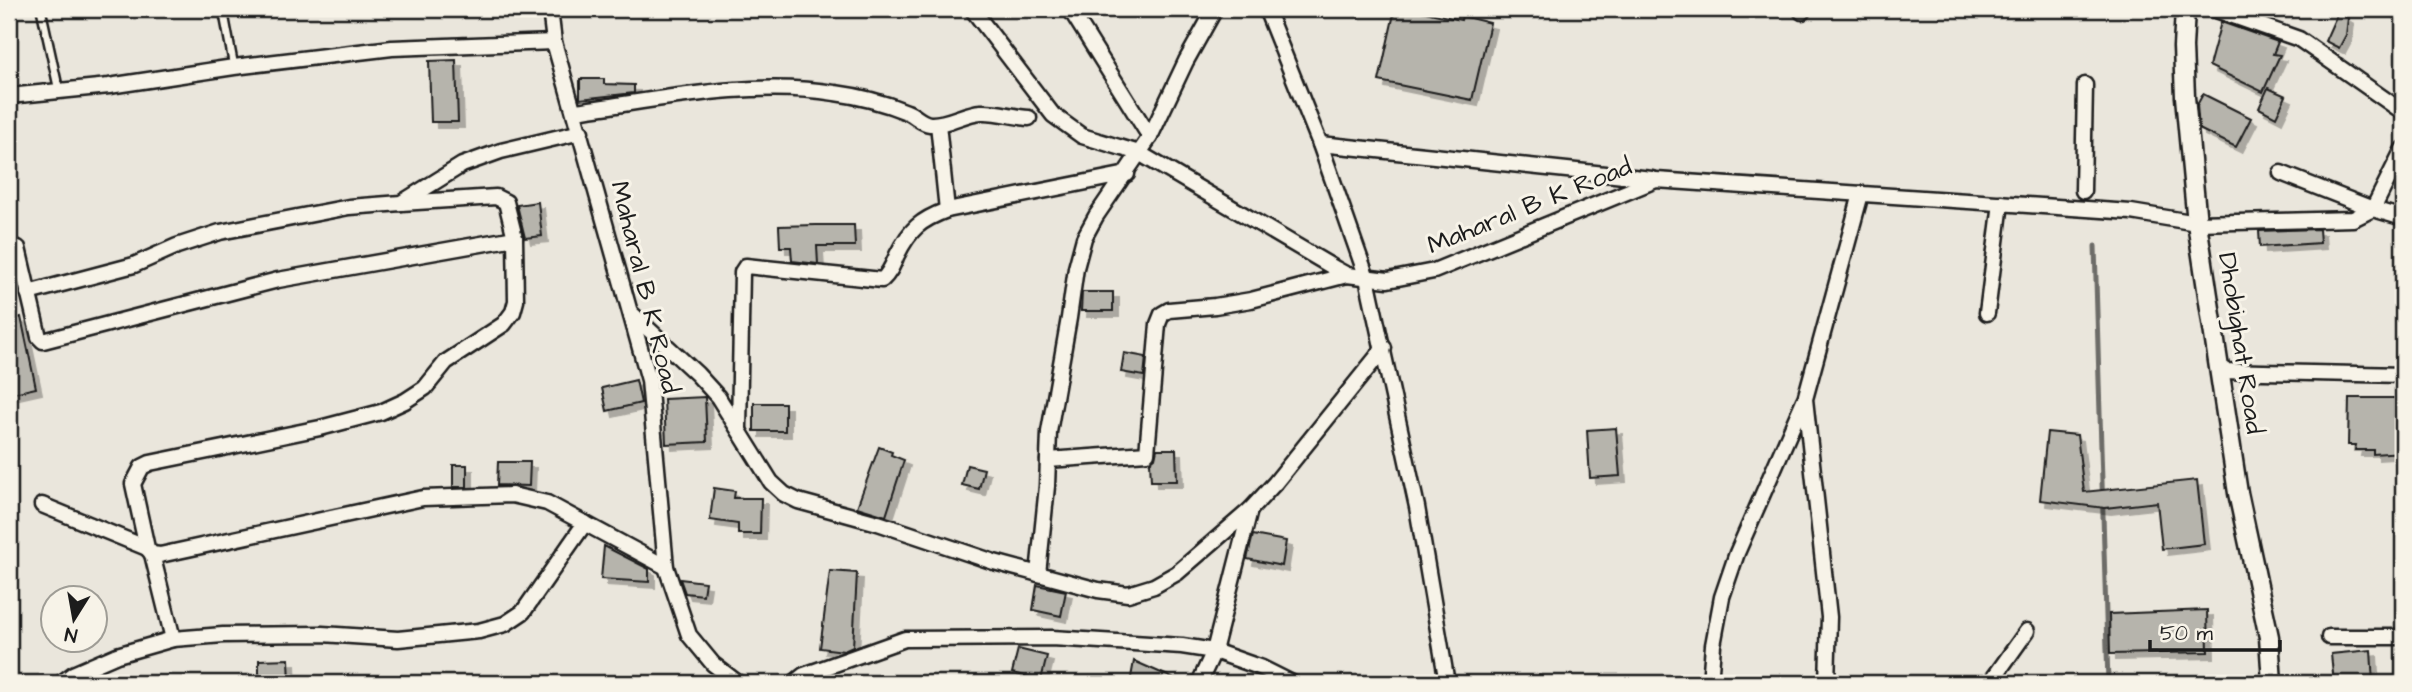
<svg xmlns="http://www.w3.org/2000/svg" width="2412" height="692" font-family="'Architects Daughter',sans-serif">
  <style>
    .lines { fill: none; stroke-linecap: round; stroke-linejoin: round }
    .stream { stroke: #6d6c68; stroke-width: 5 }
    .building { fill: #b6b4ac; stroke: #1c1c1c; stroke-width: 2; filter: url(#shadow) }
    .service-casing { stroke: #1c1c1c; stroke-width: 12 }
    .minor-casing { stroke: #1c1c1c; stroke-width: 19 }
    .tertiary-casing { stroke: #1c1c1c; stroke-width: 23 }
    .service { stroke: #f7f3e8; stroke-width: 7 }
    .minor { stroke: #f7f3e8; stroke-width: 14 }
    .tertiary { stroke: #f7f3e8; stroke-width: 18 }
    .labels { text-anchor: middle; stroke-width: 6; stroke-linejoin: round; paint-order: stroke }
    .street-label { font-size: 26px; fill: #1c1c1c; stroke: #f7f3e8 }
  </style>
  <defs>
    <filter id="shadow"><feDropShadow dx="6" dy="6" stdDeviation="0" flood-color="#0004"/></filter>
  </defs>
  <rect width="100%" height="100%" fill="#eae6dc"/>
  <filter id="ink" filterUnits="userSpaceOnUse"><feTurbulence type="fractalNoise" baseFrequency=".0143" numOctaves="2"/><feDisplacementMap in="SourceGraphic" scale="14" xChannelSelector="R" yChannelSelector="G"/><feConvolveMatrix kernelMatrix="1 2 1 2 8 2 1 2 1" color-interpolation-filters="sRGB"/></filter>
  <g filter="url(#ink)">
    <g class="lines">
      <polyline class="stream" points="2095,246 2108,683"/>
    </g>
    <g class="building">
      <polygon points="1395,9 1412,9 1461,20 1462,16 1490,23 1472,100 1379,81"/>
      <polygon points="2338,12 2348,18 2346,35 2339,48 2325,41"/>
      <polygon points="2221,22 2278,42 2273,54 2280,55 2263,92 2209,66"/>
      <polygon points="456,60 458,122 431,122 429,61"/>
      <polygon points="580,79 604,79 604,84 634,85 634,93 580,99"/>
      <polygon points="2268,88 2286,96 2276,117 2259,108"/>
      <polygon points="2203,94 2251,118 2236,147 2199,129 2197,105"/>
      <polygon points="538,202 542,236 525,238 517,205"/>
      <polygon points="816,225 854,225 855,246 817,246 818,264 792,261 791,247 780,247 779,226"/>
      <polygon points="2319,229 2320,243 2260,247 2259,231"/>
      <polygon points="1082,292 1113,292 1113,311 1081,311"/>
      <polygon points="21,317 36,388 9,394 9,320"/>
      <polygon points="1124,353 1146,357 1144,376 1121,372"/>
      <polygon points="636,380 641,403 607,411 602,388"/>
      <polygon points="705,397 707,442 666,444 664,399"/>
      <polygon points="2349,398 2403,398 2403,452 2373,454 2373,450 2355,450 2356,445 2348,445"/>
      <rect x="754" y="403" width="31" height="28"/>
      <polygon points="1616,428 1620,476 1590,478 1587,430"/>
      <polygon points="2047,432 2077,435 2084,492 2197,480 2204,544 2162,549 2157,502 2105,508 2040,500"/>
      <polygon points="879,447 892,452 891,455 904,460 886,516 857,507"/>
      <polygon points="1157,449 1176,449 1177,481 1151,481 1150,462 1155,458"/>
      <polygon points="498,462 530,462 529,486 497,485"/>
      <rect x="453" y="465" width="14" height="22"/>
      <polygon points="967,465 984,469 979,489 962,485"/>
      <polygon points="714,488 735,491 734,498 761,498 760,534 738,534 738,524 710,520"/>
      <polygon points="1253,535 1286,541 1282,566 1247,559"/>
      <polygon points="604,546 649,569 649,582 601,579"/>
      <polygon points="830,571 857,573 853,647 844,651 820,648"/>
      <polygon points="680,579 705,582 703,595 685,593"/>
      <polygon points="1037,585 1066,591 1061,616 1033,610"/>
      <polygon points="2207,610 2208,652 2110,654 2109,614"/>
      <polygon points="1018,649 1047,656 1041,680 1012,673"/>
      <polygon points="2371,650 2373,683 2334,683 2331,654"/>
      <polygon points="289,659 290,683 259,683 259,660"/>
      <polygon points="1134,661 1184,683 1130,683"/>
    </g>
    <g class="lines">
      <defs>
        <g id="service">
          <polyline points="41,9 59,91"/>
          <polyline points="223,9 234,67"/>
        </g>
        <g id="minor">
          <polyline points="550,9 554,42 649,380 666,567 689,635 713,664 738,683"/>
          <polyline points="972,9 1053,115 1082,136 1139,153 1336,269 1347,275 1388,280 1434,271 1656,180 2131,212 2197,223 2353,219 2373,209 2403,149"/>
          <polyline points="1070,9 1150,137"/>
          <polyline points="1266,9 1320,144 1367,278 1417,507 1447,683"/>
          <polyline points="1802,9 1802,12"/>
          <polyline points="2213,9 2299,39 2403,112"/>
          <polyline points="9,96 109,86 234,67 392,48 554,42"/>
          <path d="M 575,111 C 658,100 752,79 835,93 C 858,96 885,103 907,112 C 915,115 921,123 930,124 C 948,125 964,113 981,112 C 997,111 1013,117 1029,118"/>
          <polyline points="938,124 947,210"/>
          <polyline points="1320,144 1652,179"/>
          <polyline points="2281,173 2373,209 2403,218"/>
          <polyline points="2083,191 2085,85"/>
          <polyline points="401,203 496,197 506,202 515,238 516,301 513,312 504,324 446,362 425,388 405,401 381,412 320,428 150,463 142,467 133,484 147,548 152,554 160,555 423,498 512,495 547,503 666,567"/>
          <polyline points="18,248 39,337 43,341 278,280 515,238"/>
          <polyline points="28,293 134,265 177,246 220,232 349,207 401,203 462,165 501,151 581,132"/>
          <polyline points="631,313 697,374 718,397 771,482 784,494 798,501 878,523 994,562 1098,590 1128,594 1154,586 1177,573 1250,510 1275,483 1384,348"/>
          <polyline points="1987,313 2001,203"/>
          <polyline points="2220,371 2403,375"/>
          <path d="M 739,428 L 742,272 L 746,266 L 882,280 C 890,273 893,264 897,255 C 910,229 920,220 947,210 L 1127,174"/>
          <polyline points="1048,460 1147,453 1158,324 1162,314 1169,310 1215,306 1251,300 1347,275"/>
          <polyline points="42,505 147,548"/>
          <polyline points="152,554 173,639"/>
          <polyline points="1038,574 1047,486 1049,432 1069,318 1076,268 1084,238 1096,216 1150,137 1186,61 1215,9"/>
          <polyline points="2329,637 2403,637"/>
          <polyline points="61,683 73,674 117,655 173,639 223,635 322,634 398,639 479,631 505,624 523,612 585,523"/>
          <polyline points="794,683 804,675 905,639 1052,638 1182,646 1214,651 1262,668 1292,683"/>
          <polyline points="1199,683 1214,651 1250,510"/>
          <polyline points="1710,683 1713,645 1722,597 1737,553 1804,400"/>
          <polyline points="1827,683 1829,617 1805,399 1861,194"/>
          <polyline points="1990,683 2027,631"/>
        </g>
        <polyline id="tertiary" points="2185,9 2183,47 2185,97 2197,223 2238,493 2269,637 2272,683"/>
      </defs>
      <use href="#service" class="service-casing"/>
      <use href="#minor" class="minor-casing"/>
      <use href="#tertiary" class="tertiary-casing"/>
      <use href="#service" class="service"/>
      <use href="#minor" class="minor"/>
      <use href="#tertiary" class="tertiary"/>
    </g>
  </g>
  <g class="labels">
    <g class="street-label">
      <text transform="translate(1529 205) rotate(-22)" y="9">Maharal B K Road</text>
      <text transform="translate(646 287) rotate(76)" y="9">Maharal B K Road</text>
      <text transform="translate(2242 343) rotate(81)" y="9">Dhobighat Road</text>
    </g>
  </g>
  <rect width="2412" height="692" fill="none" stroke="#f7f3e8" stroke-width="35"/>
  <rect x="18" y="18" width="2377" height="657" fill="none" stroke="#1c1c1c" stroke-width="2.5" filter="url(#ink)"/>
  <g transform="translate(74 619) rotate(191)"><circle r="33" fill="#f7f3e8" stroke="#9f9d96" stroke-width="2"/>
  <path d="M0-5L12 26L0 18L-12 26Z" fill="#1c1c1c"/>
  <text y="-10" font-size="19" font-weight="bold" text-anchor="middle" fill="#1c1c1c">N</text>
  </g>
  <path d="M2150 640v10h130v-10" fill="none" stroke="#1c1c1c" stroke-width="3.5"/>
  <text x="2160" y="640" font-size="21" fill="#1c1c1c" stroke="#f7f3e8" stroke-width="5" paint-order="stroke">50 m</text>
</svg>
